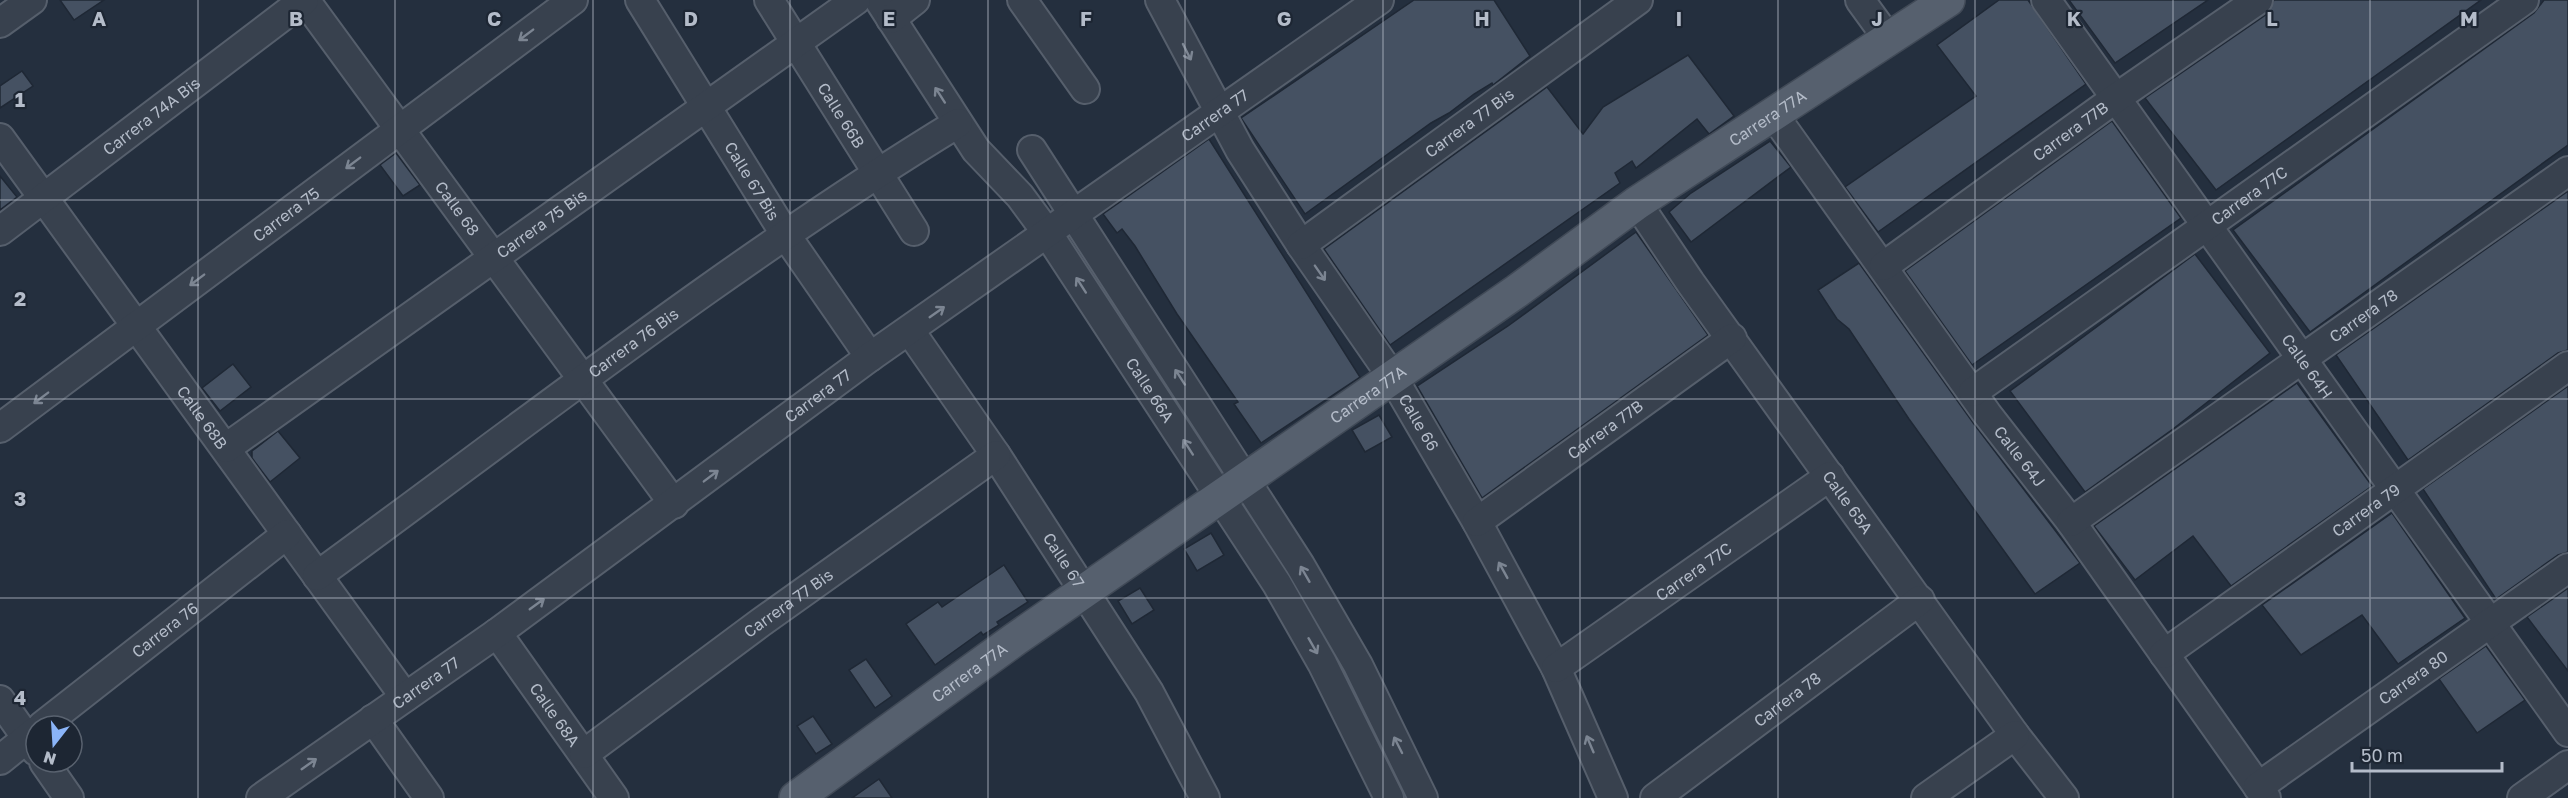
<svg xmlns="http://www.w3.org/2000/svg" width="2568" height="798" font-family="'Golos Text',sans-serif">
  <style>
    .building { fill: #455162; stroke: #1f2835; stroke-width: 1.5 }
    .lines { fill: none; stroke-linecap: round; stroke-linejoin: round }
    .minor-casing { stroke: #565f6c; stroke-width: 32 }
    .major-casing { stroke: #414a57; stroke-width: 36 }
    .minor { stroke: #38414e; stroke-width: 28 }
    .major { stroke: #56606e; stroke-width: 33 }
    .oneway { stroke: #7c8592 }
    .grid { fill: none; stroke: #b4bcc9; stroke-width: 1.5; stroke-opacity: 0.55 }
    .labels { text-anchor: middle; stroke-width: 4.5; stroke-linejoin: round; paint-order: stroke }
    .street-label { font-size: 16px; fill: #b4bcc9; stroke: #1d2633 }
    .grid-label { font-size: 20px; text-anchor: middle; font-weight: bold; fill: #b4bcc9; stroke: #1d2633; stroke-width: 4.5; stroke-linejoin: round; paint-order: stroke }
  </style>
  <rect width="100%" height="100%" fill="#242f3e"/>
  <g class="building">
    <polygon points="60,0 104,0 74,20"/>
    <polygon points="1414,0 1494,0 1530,56 1493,85 1492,83 1474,94 1449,113 1431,123 1305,214 1241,118"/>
    <polygon points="1999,0 2028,0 2086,84 1878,232 1845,187 1976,96 1937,45"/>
    <polygon points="2069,0 2208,0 2115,63"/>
    <polygon points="2274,0 2481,0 2216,190 2145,98 2267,14"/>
    <polygon points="2544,0 2568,0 2568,145 2310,332 2233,230 2534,13"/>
    <polygon points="1688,55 1734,116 1709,134 1697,119 1636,168 1632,161 1615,173 1620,183 1390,345 1324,249 1547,87 1583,134 1603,107"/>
    <polygon points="22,71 33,86 0,108 0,86"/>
    <polygon points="2112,121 2181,218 1972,365 1905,271"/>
    <polygon points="1209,139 1360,377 1261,443 1234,404 1238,402 1177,314 1135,246 1122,229 1117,233 1103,214"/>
    <polygon points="1770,141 1791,167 1691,242 1669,212 1691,193"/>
    <polygon points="396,153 420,185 403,196 380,165"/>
    <polygon points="0,176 17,197 0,210"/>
    <polygon points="2568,191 2568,350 2558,353 2408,460 2336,355"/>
    <polygon points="1636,232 1708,335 1482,498 1417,386 1508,326"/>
    <polygon points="2195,254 2270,353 2173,429 2085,492 2010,391"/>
    <polygon points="1859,263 1974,424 2080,563 2035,594 1909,419 1849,329 1837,319 1818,290"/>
    <polygon points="233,364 251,387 220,411 202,388"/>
    <polygon points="2297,383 2372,486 2231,586 2193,536 2135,580 2094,526"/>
    <polygon points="2568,386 2568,552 2558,555 2496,599 2423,489"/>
    <polygon points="1379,415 1392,437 1365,452 1352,430"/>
    <polygon points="278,431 300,458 270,482 252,458 252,451"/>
    <polygon points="2392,513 2465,618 2398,664 2362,615 2301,655 2262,605"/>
    <polygon points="1211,533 1224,555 1197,571 1184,549"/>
    <polygon points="1004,565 1028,602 997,622 999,625 983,635 981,632 935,665 906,624 938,602 942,607"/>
    <polygon points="1140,588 1154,610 1132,624 1118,601"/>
    <polygon points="2568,588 2568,671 2527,617"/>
    <polygon points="2486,646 2525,700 2477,733 2439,679"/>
    <polygon points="866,659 892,696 875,708 849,670"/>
    <polygon points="813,716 832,744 816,754 797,726"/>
    <polygon points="879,779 892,798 852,798"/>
  </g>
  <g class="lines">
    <defs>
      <g id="minor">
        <path id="s1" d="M 305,0 L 674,504"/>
        <path id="s2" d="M 640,0 L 785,234 L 870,357"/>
        <path id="s3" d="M 769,0 L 914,231"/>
        <path id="s4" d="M 879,0 L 976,150 L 1020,196 L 1048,234 L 1277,584 L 1322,663 L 1389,798"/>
        <polyline points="1022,0 1085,89"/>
        <path id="s5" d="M 1160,0 L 1240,150 L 1301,245 L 1393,378 L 1477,522 L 1556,668 L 1613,798"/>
        <polyline points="1860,0 1889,40"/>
        <path id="s6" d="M 2046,0 L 2568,732"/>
        <polyline points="891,19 915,0"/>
        <polyline points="0,23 32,0"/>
        <path id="s7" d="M 1773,114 L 1987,414 L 2071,522 L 2266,798"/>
        <path id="s8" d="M 0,138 L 405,697"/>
        <polyline points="1032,150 1300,565 1358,665 1423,798"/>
        <path id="s9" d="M 1637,203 L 1690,282 L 2015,735 L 2064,798"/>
        <path id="s10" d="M 0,231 L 304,0"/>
        <path id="s11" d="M 1301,245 L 1638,0"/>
        <path id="s12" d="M 1884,266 L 2116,98 L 2258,0"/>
        <path id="s13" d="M 910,331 L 996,455 L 1149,692 L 1205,798"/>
        <path id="s14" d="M 1973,392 L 2524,0"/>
        <path id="s15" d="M 0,428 L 573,0"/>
        <path id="s16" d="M 226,448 L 856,0"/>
        <path id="s17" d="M 1477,522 L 1732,338"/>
        <path id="s18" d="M 2071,522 L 2568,171"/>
        <path id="s19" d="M 317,576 C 528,422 735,259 958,123"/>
        <path id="s20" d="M 497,633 L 614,798"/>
        <path id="s21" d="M 2164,654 L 2568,366"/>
        <path id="s22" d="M 1556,668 L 1830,476"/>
        <polyline points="0,700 36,751"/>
        <polyline points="373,719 429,798"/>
        <path id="s23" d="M 42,726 L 287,534"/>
        <path id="s24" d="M 584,754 L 760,623 L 996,455"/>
        <polyline points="0,760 36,731"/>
        <polyline points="44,762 69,798"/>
        <path id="s25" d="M 2258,787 L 2568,568"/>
        <path id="s26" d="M 261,798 L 497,633 L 870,357 L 1379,0"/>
        <path id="s27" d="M 1655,798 L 1920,600"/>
        <polyline points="1926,798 2015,735"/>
        <polyline points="2522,798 2568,765"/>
      </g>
      <g id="major">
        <path id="s28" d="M 796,798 L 1014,640 L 1517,291 L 1637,203 L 1948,0"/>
      </g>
    </defs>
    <use href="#minor" class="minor-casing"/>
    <use href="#major" class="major-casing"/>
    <use href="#minor" class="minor"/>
    <use href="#major" class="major"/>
  </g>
  <defs><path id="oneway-shaft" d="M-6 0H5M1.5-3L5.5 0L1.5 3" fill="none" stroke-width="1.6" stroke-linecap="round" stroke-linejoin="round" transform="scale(1.5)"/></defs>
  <g class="oneway">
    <use href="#oneway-shaft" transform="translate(526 35) rotate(143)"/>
    <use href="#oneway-shaft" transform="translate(1187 52) rotate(63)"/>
    <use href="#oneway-shaft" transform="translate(940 95) rotate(-123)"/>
    <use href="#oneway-shaft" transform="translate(353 163) rotate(143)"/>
    <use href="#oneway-shaft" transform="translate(1320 273) rotate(55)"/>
    <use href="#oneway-shaft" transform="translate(197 280) rotate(143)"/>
    <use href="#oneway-shaft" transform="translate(1081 285) rotate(-123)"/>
    <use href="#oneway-shaft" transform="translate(937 312) rotate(-35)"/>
    <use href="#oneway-shaft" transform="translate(1180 377) rotate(-123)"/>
    <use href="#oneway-shaft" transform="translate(41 398) rotate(143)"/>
    <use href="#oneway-shaft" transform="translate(1188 447) rotate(-123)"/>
    <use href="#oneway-shaft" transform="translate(711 476) rotate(-37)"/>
    <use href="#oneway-shaft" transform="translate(1503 570) rotate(-119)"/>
    <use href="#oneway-shaft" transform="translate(1305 574) rotate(-120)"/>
    <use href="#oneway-shaft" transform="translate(537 604) rotate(-36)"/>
    <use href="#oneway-shaft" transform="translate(1313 646) rotate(60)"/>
    <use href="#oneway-shaft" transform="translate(1590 744) rotate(-113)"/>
    <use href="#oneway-shaft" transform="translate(1398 745) rotate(-117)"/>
    <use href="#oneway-shaft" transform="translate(309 764) rotate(-35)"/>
  </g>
  <path class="grid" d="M 198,0 L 198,798M 395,0 L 395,798M 593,0 L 593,798M 790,0 L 790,798M 988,0 L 988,798M 1185,0 L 1185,798M 1383,0 L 1383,798M 1580,0 L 1580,798M 1778,0 L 1778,798M 1975,0 L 1975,798M 2173,0 L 2173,798M 2370,0 L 2370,798M 0,200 L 2568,200M 0,399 L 2568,399M 0,598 L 2568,598"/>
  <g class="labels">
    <g class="street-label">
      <text dy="6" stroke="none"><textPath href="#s10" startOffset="190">Carrera 74A Bis</textPath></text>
      <text dy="6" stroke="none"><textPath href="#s3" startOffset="136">Calle 66B</textPath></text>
      <text dy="6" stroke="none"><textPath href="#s26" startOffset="1173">Carrera 77</textPath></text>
      <text dy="6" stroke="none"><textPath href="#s28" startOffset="1186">Carrera 77A</textPath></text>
      <text dy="6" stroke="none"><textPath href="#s11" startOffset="208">Carrera 77 Bis</textPath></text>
      <text dy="6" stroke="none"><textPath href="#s12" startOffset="230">Carrera 77B</textPath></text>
      <text dy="6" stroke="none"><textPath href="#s2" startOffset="213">Calle 67 Bis</textPath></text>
      <text dy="6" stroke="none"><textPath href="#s14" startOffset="339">Carrera 77C</textPath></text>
      <text dy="6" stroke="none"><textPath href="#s1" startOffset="258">Calle 68</textPath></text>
      <text dy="6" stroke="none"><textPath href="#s15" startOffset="357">Carrera 75</textPath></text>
      <text dy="6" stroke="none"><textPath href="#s16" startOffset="387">Carrera 75 Bis</textPath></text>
      <text dy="6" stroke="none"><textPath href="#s18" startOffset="358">Carrera 78</textPath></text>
      <text dy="6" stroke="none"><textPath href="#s19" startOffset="393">Carrera 76 Bis</textPath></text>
      <text dy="6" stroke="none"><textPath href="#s6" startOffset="450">Calle 64H</textPath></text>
      <text dy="6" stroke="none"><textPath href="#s4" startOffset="476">Calle 66A</textPath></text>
      <text dy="6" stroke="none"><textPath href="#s28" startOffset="700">Carrera 77A</textPath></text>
      <text dy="6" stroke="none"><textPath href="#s26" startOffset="687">Carrera 77</textPath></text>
      <text dy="6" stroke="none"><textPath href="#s8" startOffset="345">Calle 68B</textPath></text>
      <text dy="6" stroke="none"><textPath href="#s5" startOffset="496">Calle 66</textPath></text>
      <text dy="6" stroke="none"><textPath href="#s17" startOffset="158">Carrera 77B</textPath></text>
      <text dy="6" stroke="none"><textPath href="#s7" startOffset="422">Calle 64J</textPath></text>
      <text dy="6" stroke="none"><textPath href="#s9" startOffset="366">Calle 65A</textPath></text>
      <text dy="6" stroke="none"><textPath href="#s21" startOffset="248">Carrera 79</textPath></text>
      <text dy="6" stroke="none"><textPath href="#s13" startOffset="276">Calle 67</textPath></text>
      <text dy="6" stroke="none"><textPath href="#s22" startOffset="168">Carrera 77C</textPath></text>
      <text dy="6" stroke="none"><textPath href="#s24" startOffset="254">Carrera 77 Bis</textPath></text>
      <text dy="6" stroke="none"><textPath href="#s23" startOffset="156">Carrera 76</textPath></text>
      <text dy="6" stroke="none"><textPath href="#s28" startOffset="214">Carrera 77A</textPath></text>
      <text dy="6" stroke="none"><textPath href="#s25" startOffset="190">Carrera 80</textPath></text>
      <text dy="6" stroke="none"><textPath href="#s26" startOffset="201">Carrera 77</textPath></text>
      <text dy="6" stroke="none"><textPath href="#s27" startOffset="165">Carrera 78</textPath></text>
      <text dy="6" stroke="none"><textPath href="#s20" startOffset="100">Calle 68A</textPath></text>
    </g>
  </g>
  <g class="grid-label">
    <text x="99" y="26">A</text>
    <text x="296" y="26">B</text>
    <text x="494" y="26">C</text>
    <text x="691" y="26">D</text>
    <text x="889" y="26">E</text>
    <text x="1086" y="26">F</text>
    <text x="1284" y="26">G</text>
    <text x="1482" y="26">H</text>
    <text x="1679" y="26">I</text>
    <text x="1877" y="26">J</text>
    <text x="2074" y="26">K</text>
    <text x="2272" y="26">L</text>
    <text x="2469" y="26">M</text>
    <text x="20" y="107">1</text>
    <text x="20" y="306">2</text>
    <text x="20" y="506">3</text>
    <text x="20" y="705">4</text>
  </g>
  <g transform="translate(54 744) rotate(197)"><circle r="28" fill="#1d2633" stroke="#59626f" stroke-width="1.5"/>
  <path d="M0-4.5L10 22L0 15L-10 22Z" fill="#8ab4f8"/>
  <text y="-9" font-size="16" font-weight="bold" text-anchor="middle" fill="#b4bcc9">N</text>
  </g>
  <path d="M2352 762v9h150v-9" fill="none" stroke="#b4bcc9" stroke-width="3"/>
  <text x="2361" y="762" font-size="18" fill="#b4bcc9" stroke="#1d2633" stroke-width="4.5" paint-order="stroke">50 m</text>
</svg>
